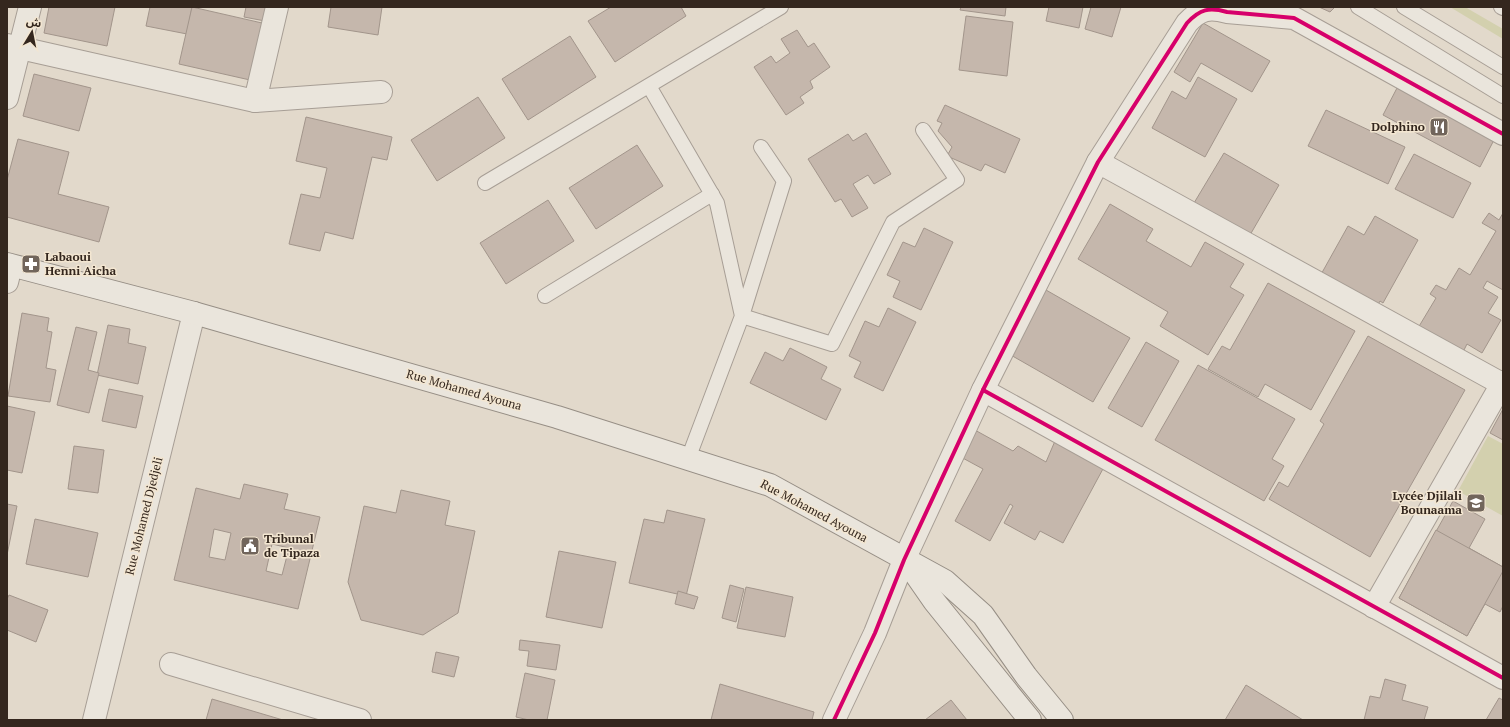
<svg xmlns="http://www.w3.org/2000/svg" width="1510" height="727" font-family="'PT Serif','Noto Sans Arabic',serif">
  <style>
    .green { fill: #d3d0ae }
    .building { fill: #c5b7ac; stroke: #a2958b; fill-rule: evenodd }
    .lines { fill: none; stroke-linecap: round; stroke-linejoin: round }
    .lane-casing { stroke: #a79e95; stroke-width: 16 }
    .street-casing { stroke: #a79e95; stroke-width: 24 }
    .secondary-casing { stroke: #968e85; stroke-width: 24 }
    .lane { stroke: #eae5dc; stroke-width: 14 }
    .street { stroke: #eae5dc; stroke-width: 22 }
    .secondary { stroke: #eae5dc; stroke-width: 22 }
    .cycleway-casing { stroke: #f3e6d1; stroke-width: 6 }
    .cycleway { stroke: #d6006c; stroke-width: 4 }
    .labels { text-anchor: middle; stroke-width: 3; stroke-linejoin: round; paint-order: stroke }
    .poi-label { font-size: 12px; font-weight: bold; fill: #34271e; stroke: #f3e6d1; text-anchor: end }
    .street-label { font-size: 12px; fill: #34271e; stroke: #f3e6d1 }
  </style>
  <rect width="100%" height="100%" fill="#e2d9cb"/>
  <g class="green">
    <polygon points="1450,7 1465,7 1503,29 1503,39"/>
    <polygon points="1488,436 1503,444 1503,516 1458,491"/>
  </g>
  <g class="building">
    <polygon points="49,7 115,7 107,46 44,33"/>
    <polygon points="150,7 192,7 187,34 146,26"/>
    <polygon points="192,7 262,23 250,80 179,64"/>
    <polygon points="246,7 268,7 265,21 244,17"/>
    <polygon points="331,7 382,7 378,35 328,27"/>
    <polygon points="611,7 681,7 686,16 615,62 588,21"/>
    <polygon points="961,7 1006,7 1005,16 960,10"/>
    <polygon points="1049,7 1083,7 1079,28 1046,21"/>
    <polygon points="1091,7 1121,7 1112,37 1085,29"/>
    <polygon points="1319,7 1335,7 1330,12"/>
    <polygon points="966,16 1013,22 1007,76 959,70"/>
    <polygon points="1203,23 1270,61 1252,92 1201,63 1190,82 1174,72"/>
    <polygon points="797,30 808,47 814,43 830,67 810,81 813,88 800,97 804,103 786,115 754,67 771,56 776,63 790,53 781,39"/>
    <polygon points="570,36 596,77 528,120 502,79"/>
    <polygon points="34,74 91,88 79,131 23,116"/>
    <polygon points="1198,77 1237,99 1205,157 1152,128 1172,91 1186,99"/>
    <polygon points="1397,88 1494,140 1480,167 1383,115"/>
    <polygon points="478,97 505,138 437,181 411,140"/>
    <polygon points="945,105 1020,139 1005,173 985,164 981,171 947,156 952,147 938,131 942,123 937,121"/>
    <polygon points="1326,110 1405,147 1388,184 1308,146"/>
    <polygon points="306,117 392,137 387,160 372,157 353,239 325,232 320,251 289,244 301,194 320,198 327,168 296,161"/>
    <polygon points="866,133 891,174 874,184 868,175 853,184 868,208 852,217 841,199 835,202 808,159 848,134 853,141"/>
    <polygon points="18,139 69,152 58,194 109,207 99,242 7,217 7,180"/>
    <polygon points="637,145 663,186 596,229 569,188"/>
    <polygon points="1224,153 1279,185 1250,235 1194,203"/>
    <polygon points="1414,154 1471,183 1453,218 1395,189"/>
    <polygon points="548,200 574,241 506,284 480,243"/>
    <polygon points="1110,204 1153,229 1146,241 1191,267 1205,242 1244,264 1230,287 1244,295 1208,355 1160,326 1168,312 1078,259"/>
    <polygon points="1489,213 1499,220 1503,213 1503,290 1487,281 1483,288 1498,297 1488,313 1501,320 1482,353 1467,344 1463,352 1418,328 1436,298 1430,294 1436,285 1446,290 1459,268 1470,275 1496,231 1482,223"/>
    <polygon points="1375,216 1418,240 1383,303 1380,301 1375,310 1319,278 1348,226 1364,235"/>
    <polygon points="924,228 953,242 921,310 893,297 900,281 887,275 903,242 915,247"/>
    <polygon points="1268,283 1355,331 1311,410 1265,384 1258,397 1208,369 1222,346 1230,350"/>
    <polygon points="1046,290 1130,338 1093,402 1009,354"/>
    <polygon points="888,308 916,322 883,391 854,377 861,362 849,356 865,321 879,327"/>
    <polygon points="22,313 49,318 47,331 52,332 46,368 56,370 50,402 8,396"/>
    <polygon points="108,325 130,329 128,343 146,347 138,384 97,375"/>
    <polygon points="76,327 97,332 88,370 99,373 89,413 57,405"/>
    <polygon points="1368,336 1465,390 1370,557 1269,499 1279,482 1288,487 1324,424 1320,421"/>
    <polygon points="1146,342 1179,361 1142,427 1108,408"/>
    <polygon points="790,348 827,367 821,379 841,389 826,420 750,383 765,352 783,361"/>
    <polygon points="1198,365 1295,419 1272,459 1284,466 1264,501 1155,440"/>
    <polygon points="109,389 143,396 136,428 102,421"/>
    <polygon points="7,406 35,412 22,473 7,470"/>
    <polygon points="1503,409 1503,440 1490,433"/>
    <polygon points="973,429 1013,451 1018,446 1046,462 1055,441 1104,467 1063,543 1040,531 1035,540 1004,523 1013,506 1010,504 990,541 955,521 983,469 959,456"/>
    <polygon points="74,446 104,450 98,493 68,489"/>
    <path d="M 244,484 L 288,494 L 284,509 L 320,517 L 298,609 L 174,580 L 196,488 L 240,499 ZM 214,529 L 231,533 L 225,560 L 209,557 ZM 272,544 L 289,548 L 282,575 L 266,571 Z"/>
    <polygon points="401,490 450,501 445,525 475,531 458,613 423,635 361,620 348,582 364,506 396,513"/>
    <polygon points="1453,501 1485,519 1469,548 1503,567 1503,606 1500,612 1485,604 1467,636 1399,598"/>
    <polygon points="7,504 17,506 7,555"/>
    <polygon points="667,510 705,519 686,596 629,583 644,519 664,523"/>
    <polygon points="35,519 98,533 88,577 26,564"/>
    <polygon points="1436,530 1503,567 1503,571 1467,636 1399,598"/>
    <polygon points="559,551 616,562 602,628 546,617"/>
    <polygon points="730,585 744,589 736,622 722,618"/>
    <polygon points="746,587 793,597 785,637 737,628"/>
    <polygon points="678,591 698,597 694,609 675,604"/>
    <polygon points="9,595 48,610 36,642 7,630 7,599"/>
    <polygon points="520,640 560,645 556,670 527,666 529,651 519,650"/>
    <polygon points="436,652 459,657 454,677 432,672"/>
    <polygon points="525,673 555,680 547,720 529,720 516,717"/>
    <polygon points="1385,679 1406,685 1402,700 1428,707 1424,720 1364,720 1370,696 1380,698"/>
    <polygon points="720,684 814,712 812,720 711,720"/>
    <polygon points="1246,685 1303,720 1225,720"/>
    <polygon points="1499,698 1503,700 1503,720 1486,720"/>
    <polygon points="212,699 283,720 206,720"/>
    <polygon points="951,700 967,720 925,720"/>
  </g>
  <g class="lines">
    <defs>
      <g id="lane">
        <polyline points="1358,7 1503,96"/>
        <polyline points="1404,7 1503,67"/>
        <polyline points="1501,7 1503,8"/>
        <polyline points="649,86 717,203 742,316 688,459"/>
        <polyline points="761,147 784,181 742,316 832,344 893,222 957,180 923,130"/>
        <polyline points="485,183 781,7"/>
        <polyline points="545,296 712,194"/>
      </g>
      <g id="street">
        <polyline points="7,45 255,101 381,92"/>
        <polyline points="7,98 30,7"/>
        <polyline points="255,101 277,7"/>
        <polyline points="1098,162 1502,384"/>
        <polyline points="7,282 11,266"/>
        <polyline points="983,390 1503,678"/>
        <polyline points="1374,607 1503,382"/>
        <polyline points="171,664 360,720"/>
        <polyline points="94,720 194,313"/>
        <path d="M 834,720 L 875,633 L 904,560 L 983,390 L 1098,162 L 1187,23 C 1200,9 1209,7 1227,12 L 1294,18 L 1503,134"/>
      </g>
      <g id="secondary">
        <polyline points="7,264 194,313 557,417 770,485 945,581 983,615 1026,676 1062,720"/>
        <polyline points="909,565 934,601 1030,720"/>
      </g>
    </defs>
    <use href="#lane" class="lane-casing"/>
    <use href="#street" class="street-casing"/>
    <use href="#secondary" class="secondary-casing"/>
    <use href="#lane" class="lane"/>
    <use href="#street" class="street"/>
    <use href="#secondary" class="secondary"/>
    <defs>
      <g id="cycleway">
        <polyline points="983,390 1503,678"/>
        <path d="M 834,720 L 875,633 L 904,560 L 983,390 L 1098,162 L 1187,23 C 1200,9 1209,7 1227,12 L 1294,18 L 1503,134"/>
      </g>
    </defs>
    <use href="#cycleway" class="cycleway-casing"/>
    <use href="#cycleway" class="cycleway"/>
  </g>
  <defs>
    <symbol id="restaurant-square" viewBox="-11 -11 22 22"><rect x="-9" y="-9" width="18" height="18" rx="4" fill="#71655b" stroke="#f3e6d1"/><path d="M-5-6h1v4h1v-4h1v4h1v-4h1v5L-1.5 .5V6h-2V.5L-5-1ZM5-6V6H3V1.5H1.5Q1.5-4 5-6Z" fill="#fff"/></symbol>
    <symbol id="pharmacy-square" viewBox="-11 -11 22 22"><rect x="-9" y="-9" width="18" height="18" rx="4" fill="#71655b" stroke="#f3e6d1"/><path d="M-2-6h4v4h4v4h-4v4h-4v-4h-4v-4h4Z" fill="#fff"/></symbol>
    <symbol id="school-square" viewBox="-11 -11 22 22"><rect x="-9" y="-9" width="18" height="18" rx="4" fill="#71655b" stroke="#f3e6d1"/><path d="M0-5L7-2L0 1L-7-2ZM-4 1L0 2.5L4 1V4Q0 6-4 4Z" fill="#fff"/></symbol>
    <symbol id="civic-square" viewBox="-11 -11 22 22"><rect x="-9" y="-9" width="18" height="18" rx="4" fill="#71655b" stroke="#f3e6d1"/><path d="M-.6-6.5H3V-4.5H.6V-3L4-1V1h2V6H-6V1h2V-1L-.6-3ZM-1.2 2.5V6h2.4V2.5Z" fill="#fff"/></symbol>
  </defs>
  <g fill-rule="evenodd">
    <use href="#restaurant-square" x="1428" y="116" width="22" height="22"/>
    <use href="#pharmacy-square" x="20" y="253" width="22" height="22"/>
    <use href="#school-square" x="1465" y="492" width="22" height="22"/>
    <use href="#civic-square" x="239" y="535" width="22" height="22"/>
  </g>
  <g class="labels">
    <g class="poi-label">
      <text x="1425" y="131">Dolphino</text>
      <text x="45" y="261" text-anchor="start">Labaoui<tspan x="45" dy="14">Henni Aicha</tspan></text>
      <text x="1462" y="500">Lycée Djilali<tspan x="1462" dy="14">Bounaama</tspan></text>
      <text x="264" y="543" text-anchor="start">Tribunal<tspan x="264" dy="14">de Tipaza</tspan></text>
    </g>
    <g class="street-label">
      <text transform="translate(464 390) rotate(16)" y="4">Rue Mohamed Ayouna</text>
      <text transform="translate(814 511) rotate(28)" y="4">Rue Mohamed Ayouna</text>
      <text transform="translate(144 516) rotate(-76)" y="4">Rue Mohamed Djedjeli</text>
    </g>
  </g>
  <rect width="1510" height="727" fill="none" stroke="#34271e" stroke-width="16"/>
  <g transform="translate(32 32) rotate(10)" stroke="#f3e6d1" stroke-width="3" paint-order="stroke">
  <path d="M0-3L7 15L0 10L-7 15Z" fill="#34271e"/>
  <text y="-6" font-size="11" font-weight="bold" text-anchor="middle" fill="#34271e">ش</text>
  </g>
</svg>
